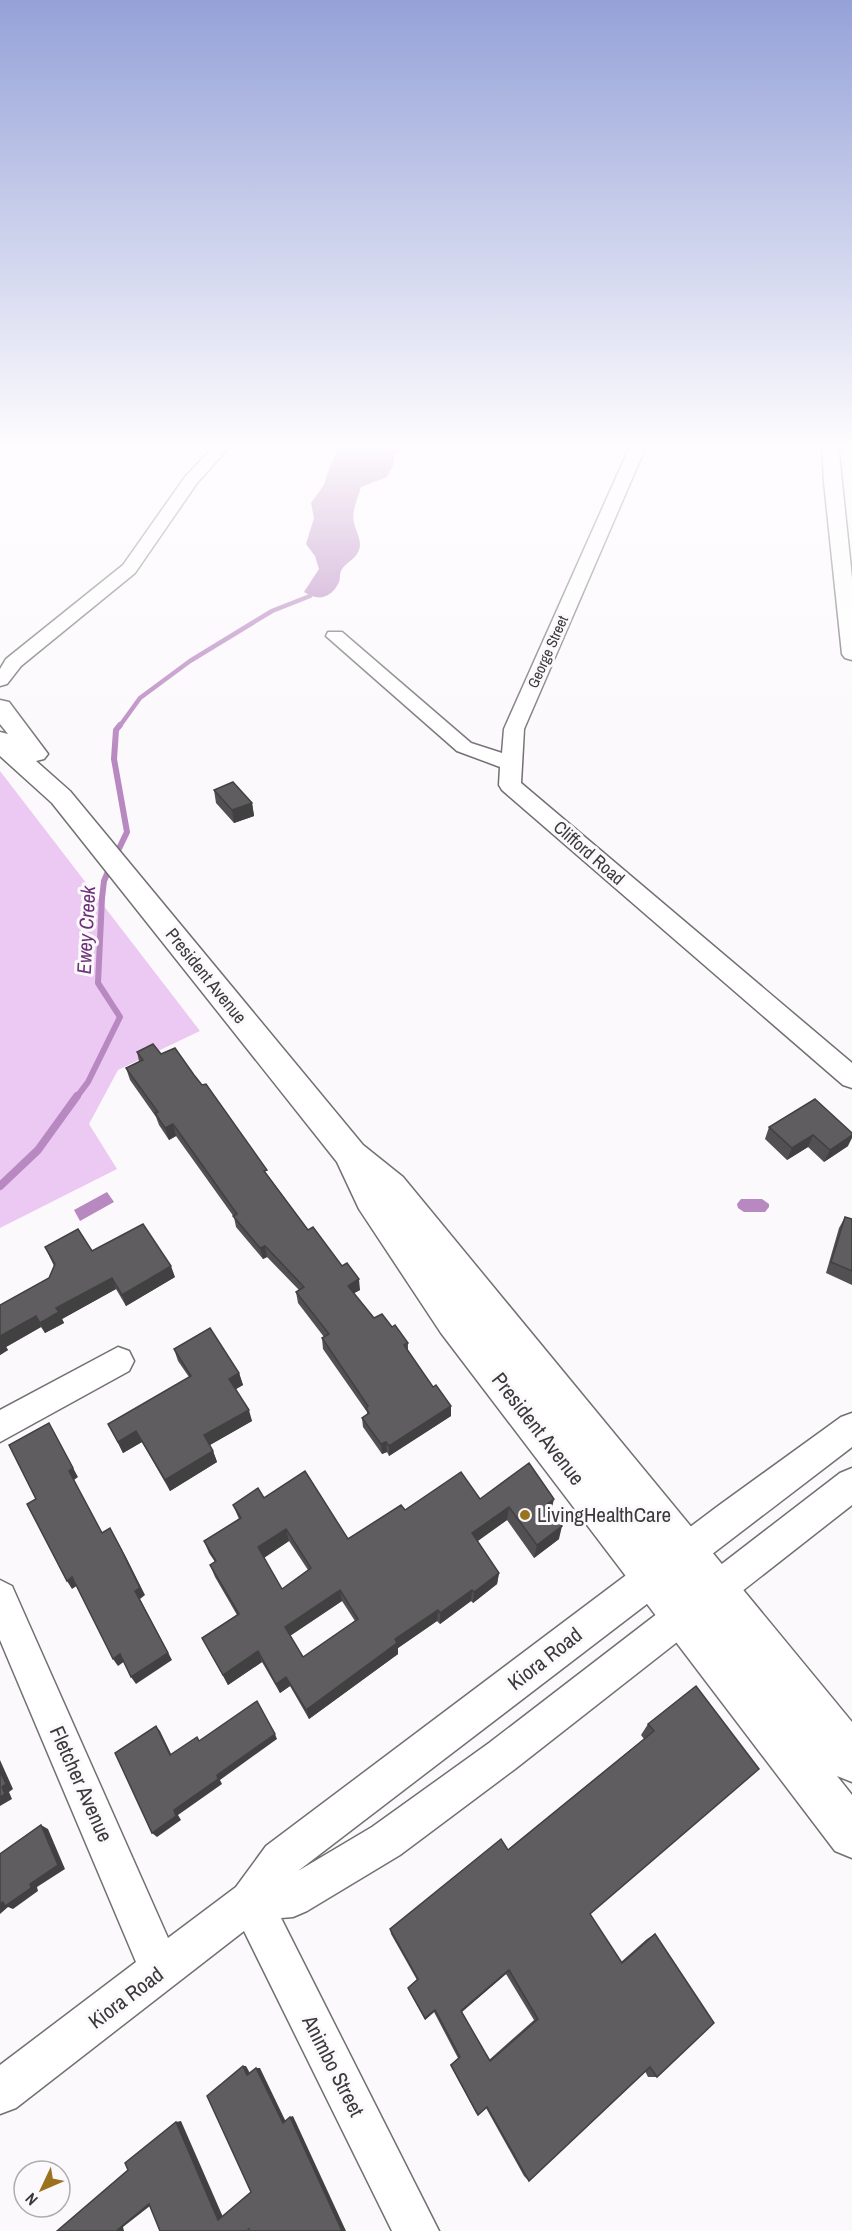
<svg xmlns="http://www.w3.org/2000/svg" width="852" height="2231" font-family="'Archivo Narrow',sans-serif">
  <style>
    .green { fill: #ecc9f2 }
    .water { fill: #b888c1 }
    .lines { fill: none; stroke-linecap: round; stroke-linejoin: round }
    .stream-far2 { stroke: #b888c1; stroke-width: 4.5 }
    .stream-far1 { stroke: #b888c1; stroke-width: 6 }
    .stream { stroke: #b888c1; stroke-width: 8 }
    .minor-casing { stroke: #727072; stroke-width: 3 }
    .major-casing { stroke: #727072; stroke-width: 3 }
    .minor { fill: #fff; fill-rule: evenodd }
    .major { fill: #fff; fill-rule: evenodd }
    .wall { fill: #525052; fill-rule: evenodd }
    .shaded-wall { fill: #424142 }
    .building { fill: #5f5d5f; stroke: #424142; stroke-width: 1.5; fill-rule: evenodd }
    .poi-dot { fill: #9b7320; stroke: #fcf9fc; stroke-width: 2 }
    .labels { text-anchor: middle; stroke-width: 6; stroke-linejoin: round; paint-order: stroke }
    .far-street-label { font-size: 15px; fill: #3b3a3b; stroke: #fcf9fc }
    .street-label { font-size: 18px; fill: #3b3a3b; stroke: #fcf9fc }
    .water-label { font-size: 20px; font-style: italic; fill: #6c3277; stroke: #fcf9fc }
    .near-street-label { font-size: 21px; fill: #3b3a3b; stroke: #fcf9fc }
    .near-poi-label { font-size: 21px; fill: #3b3a3b; stroke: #fcf9fc; text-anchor: start }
  </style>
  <rect width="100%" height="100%" fill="#fcf9fc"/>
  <polygon class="green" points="0,771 200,1031 118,1070 89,1124 117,1169 0,1228"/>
  <g class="water">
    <path d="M 341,444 L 409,444 L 394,456 L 394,464 L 387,477 L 361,487 C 358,498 351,511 354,523 C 356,531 360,537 360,545 C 359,559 346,561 341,571 C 339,575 341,580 338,584 C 330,599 317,601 304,592 L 319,569 L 315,556 L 306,544 L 314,518 L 311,503 L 324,485 L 330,466 Z"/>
    <polygon points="107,1192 114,1202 80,1221 74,1210"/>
    <polygon points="741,1199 762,1199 769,1204 769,1207 765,1212 744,1212 738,1208 737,1204"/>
  </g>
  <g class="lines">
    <polyline class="stream-far2" points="119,727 140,698 190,661 272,611 310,596"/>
    <g class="stream-far1">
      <polyline points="115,857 127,832 114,759 116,730 120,725"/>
      <polyline points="76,1098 88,1082 120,1017 98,983 102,898 104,881 110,867"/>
    </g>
    <polyline class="stream" points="0,1186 38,1150 77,1096"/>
    <defs>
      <g id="minor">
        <polygon points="216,444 232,444 197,483 135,573 21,666 7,684 0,686 0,669 6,659 123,565 185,477"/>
        <polygon points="631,444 647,444 524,729 521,783 852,1063 852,1088 843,1085 502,790 499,785 500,767 457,751 326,636 328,632 342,632 471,743 502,753 504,729"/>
        <polygon points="822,444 838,444 852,578 852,660 845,658 842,654 824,482"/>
        <polygon points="118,1347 129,1351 134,1361 129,1371 0,1442 0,1410"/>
        <polygon points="852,1413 852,1447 298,1871 372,1827 489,1743 840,1473 852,1468 852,1505 515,1769 400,1855 307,1911 293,1917 281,1918 439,2231 392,2231 244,1931 16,2108 0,2114 0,2065 136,1962 0,1640 0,1580 12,1586 168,1938 236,1887 266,1846 718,1506 841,1417"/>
      </g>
      <polygon id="major" points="0,700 9,702 48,754 44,759 36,761 70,791 363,1145 403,1177 852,1722 852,1782 837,1776 852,1795 852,1858 835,1851 441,1333 359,1209 337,1162 52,803 0,756 0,732 8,734 0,724"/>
    </defs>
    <use href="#minor" class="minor-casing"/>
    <use href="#major" class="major-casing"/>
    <use href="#minor" class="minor"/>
    <use href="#major" class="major"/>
  </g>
  <g class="wall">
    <polygon points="214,790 252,803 254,816 234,823 216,803"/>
    <polygon points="137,1052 161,1054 194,1075 308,1230 342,1266 360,1290 354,1293 374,1318 392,1327 408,1343 408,1350 451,1416 389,1456 387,1452 382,1454 363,1427 362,1418 367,1415 367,1412 323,1349 322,1338 324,1337 298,1303 296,1292 299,1290 267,1257 263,1259 236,1227 234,1217 176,1136 169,1140 159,1125 156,1117 130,1080 126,1068 139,1061"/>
    <polygon points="815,1099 848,1146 824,1162 808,1147 787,1160 765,1139 769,1127"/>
    <polygon points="845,1217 852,1219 852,1285 826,1273 839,1228"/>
    <polygon points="45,1247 92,1251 175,1277 126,1306 116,1289 62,1319 64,1323 45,1333 41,1327 6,1347 8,1350 0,1355 0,1305 49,1278 54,1266"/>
    <polygon points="174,1349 239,1373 243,1385 235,1389 252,1421 210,1445 213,1451 217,1462 170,1491 142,1442 123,1453 108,1424 189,1377 178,1361"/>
    <path d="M 264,1498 L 348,1539 L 405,1510 L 480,1499 L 551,1512 L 559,1539 L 534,1558 L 507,1520 L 477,1541 L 499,1573 L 497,1584 L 473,1603 L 471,1601 L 440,1624 L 437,1621 L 398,1648 L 398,1654 L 309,1719 L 290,1686 L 280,1693 L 262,1662 L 228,1685 L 202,1638 L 237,1615 L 215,1577 L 210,1565 L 215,1562 L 209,1553 L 204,1541 L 239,1519 L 233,1505 ZM 289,1541 L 308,1570 L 282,1589 L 264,1558 ZM 342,1601 L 355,1621 L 303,1657 L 290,1636 Z"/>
    <path d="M 696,1686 L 590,1914 L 621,1962 L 647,1939 L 655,1934 L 657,2077 L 648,2077 L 645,2071 L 529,2181 L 524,2176 L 486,2108 L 478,2115 L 476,2113 L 450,2065 L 458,2058 L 434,2012 L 425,2020 L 409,1991 L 408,1988 L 417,1980 L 391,1934 L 390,1929 L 508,1850 L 644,1739 L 641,1735 L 648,1724 ZM 506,1974 L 534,2020 L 489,2060 L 462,2012 Z"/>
  </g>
  <g class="shaded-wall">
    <polygon points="252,803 254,816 234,823 232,810"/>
    <polygon points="173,1124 176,1136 169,1140 165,1128"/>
    <polygon points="813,1135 808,1147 787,1160 792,1148"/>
    <polygon points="852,1135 852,1138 848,1146 824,1162 830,1150"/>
    <polygon points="265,1246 267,1257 263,1259 260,1248"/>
    <polygon points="171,1266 175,1277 126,1306 122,1295"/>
    <polygon points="112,1278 116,1289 62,1319 64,1323 45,1333 40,1323 56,1308"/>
    <polygon points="359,1279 360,1290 349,1296 348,1286"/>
    <polygon points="36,1316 41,1327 6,1347 0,1336"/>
    <polygon points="2,1340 8,1350 0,1355 0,1341"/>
    <polygon points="239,1373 243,1385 233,1391 229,1379"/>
    <polygon points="451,1406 451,1416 389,1456 389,1446"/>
    <polygon points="249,1410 252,1421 208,1446 204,1435"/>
    <polygon points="49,1423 78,1477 74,1480 107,1541 69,1471"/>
    <polygon points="136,1431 142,1442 123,1453 118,1442"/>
    <polygon points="386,1442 387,1452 382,1454 381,1444"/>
    <polygon points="213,1451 217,1462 170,1491 165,1480"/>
    <polygon points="554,1499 551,1512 546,1505"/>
    <polygon points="509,1507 507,1520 471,1546 472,1533"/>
    <polygon points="562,1526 559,1539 534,1558 537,1545"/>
    <polygon points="110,1528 126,1557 145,1595 140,1599 172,1660 136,1684 131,1677 135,1591"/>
    <polygon points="286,1529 289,1541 262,1559 258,1547"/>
    <polygon points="499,1573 497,1584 473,1603 474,1592"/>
    <polygon points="72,1577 78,1585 72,1589 67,1581"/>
    <polygon points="340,1590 342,1601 288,1637 285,1627"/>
    <polygon points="472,1590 471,1601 440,1624 440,1613"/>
    <polygon points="438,1610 437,1621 398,1648 398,1654 309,1719 306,1710 395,1639"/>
    <polygon points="258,1651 262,1662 228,1685 223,1675"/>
    <polygon points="120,1654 125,1661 118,1666 113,1659"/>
    <polygon points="286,1677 290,1686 280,1693 276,1684"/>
    <polygon points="156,1726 160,1731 174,1760 170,1755"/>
    <polygon points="275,1734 277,1739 220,1780 222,1784 178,1815 181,1820 157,1837 152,1833 174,1810 217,1775"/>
    <polygon points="0,1760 13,1789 9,1792 12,1799 0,1806 0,1797 2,1787 0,1771"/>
    <polygon points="41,1825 48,1829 65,1869 37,1887 38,1891 13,1909 8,1907 0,1914 0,1904 30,1884"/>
    <polygon points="509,1970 506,1974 460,2013 461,2011"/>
    <polygon points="435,2010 434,2012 425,2020 425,2018"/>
    <polygon points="243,2066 246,2066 251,2075 247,2075"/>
    <polygon points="256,2068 260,2068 286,2122 283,2123"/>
    <polygon points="293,2116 346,2231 342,2231 290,2117"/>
    <polygon points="181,2121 223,2217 218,2220 176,2122"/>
    <polygon points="155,2202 123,2227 124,2231 116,2231 149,2204"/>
  </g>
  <g class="building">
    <polygon points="233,782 252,803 232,810 214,790"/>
    <polygon points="153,1044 161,1054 175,1048 194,1075 202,1085 206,1084 267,1170 264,1171 308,1230 313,1227 342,1266 347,1263 359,1279 348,1286 374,1318 382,1314 392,1327 395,1325 408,1343 404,1345 433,1387 436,1385 451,1406 389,1446 386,1442 381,1444 362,1418 369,1413 366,1408 368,1406 322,1338 329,1334 296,1292 304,1287 265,1246 260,1248 233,1216 237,1214 173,1124 165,1128 155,1113 158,1112 126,1068 143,1060 137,1052"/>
    <polygon points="815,1099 852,1133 852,1135 830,1150 813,1135 792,1148 769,1127"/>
    <polygon points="845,1217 852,1219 852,1271 831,1262"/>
    <polygon points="143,1224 171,1266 122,1295 112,1278 56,1308 59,1312 40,1323 36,1316 0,1336 2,1340 0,1341 0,1305 49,1278 55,1264 45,1247 78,1229 92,1251"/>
    <polygon points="210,1328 239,1373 229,1379 249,1410 204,1435 213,1451 165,1480 136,1431 118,1442 108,1424 191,1376 174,1349"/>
    <polygon points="49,1423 73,1468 69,1471 102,1533 110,1528 121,1549 140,1588 135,1591 168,1653 131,1677 120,1654 113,1659 72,1577 67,1581 27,1504 36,1499 9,1445"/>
    <path d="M 529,1463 L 554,1499 L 546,1505 L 562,1526 L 537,1545 L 509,1507 L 472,1533 L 499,1573 L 474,1592 L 472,1590 L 440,1613 L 438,1610 L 395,1639 L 397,1643 L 306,1710 L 286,1677 L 276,1684 L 258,1651 L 223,1675 L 202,1638 L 239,1614 L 210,1565 L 216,1561 L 204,1541 L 241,1518 L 233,1505 L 258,1488 L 264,1498 L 305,1471 L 348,1539 L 401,1505 L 405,1510 L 461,1472 L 480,1499 ZM 286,1529 L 311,1568 L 282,1589 L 258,1547 ZM 340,1590 L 358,1619 L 303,1657 L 285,1627 Z"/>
    <path d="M 696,1686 L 759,1769 L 590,1914 L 622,1963 L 655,1934 L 714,2023 L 657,2077 L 650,2067 L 529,2181 L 487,2107 L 478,2115 L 451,2065 L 460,2057 L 435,2010 L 425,2018 L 408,1988 L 418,1979 L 390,1929 L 501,1839 L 508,1850 L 654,1731 L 648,1724 ZM 509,1970 L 538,2019 L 490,2061 L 461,2011 Z"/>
    <polygon points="257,1701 275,1734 217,1775 218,1779 174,1810 176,1816 152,1833 115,1753 156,1726 170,1755 197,1737 199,1741"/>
    <polygon points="0,1771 6,1784 2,1787 5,1794 0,1797"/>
    <polygon points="41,1825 58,1865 30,1884 31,1888 5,1906 3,1902 0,1904 0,1854"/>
    <polygon points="243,2066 247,2075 256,2068 283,2123 290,2117 342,2231 249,2231 249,2229 246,2231 160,2231 149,2204 116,2231 57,2231 128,2170 125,2163 176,2122 218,2220 251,2192 207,2096"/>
  </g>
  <linearGradient id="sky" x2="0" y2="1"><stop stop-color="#95a2d8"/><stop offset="0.59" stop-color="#fefcfe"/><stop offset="1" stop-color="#fefcfe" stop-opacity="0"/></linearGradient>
  <rect width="852" height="756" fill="url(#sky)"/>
  <circle class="poi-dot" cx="525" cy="1515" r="6"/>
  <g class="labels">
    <g class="far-street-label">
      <text transform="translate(548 652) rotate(-66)" y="5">George Street</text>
    </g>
    <g class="street-label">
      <text transform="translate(589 853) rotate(41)" y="6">Clifford Road</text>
      <text transform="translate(206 976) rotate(51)" y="6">President Avenue</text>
    </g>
    <g class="water-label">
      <text transform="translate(86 930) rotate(-87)" y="7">Ewey Creek</text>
    </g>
    <g class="near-street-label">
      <text transform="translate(538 1429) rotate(52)" y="7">President Avenue</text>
      <text transform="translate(545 1659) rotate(-38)" y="7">Kiora Road</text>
      <text transform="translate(81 1784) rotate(66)" y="7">Fletcher Avenue</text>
      <text transform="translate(126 1998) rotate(-37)" y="7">Kiora Road</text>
      <text transform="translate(333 2066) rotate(63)" y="7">Animbo Street</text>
    </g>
    <g class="near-poi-label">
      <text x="537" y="1522">LivingHealthCare</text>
    </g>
  </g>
  <g transform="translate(42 2189) rotate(226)"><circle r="28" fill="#fcf9fc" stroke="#afadaf" stroke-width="1.5"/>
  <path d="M0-4.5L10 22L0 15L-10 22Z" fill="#9b7320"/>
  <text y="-9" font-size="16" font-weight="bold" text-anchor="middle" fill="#3b3a3b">N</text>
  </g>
</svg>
